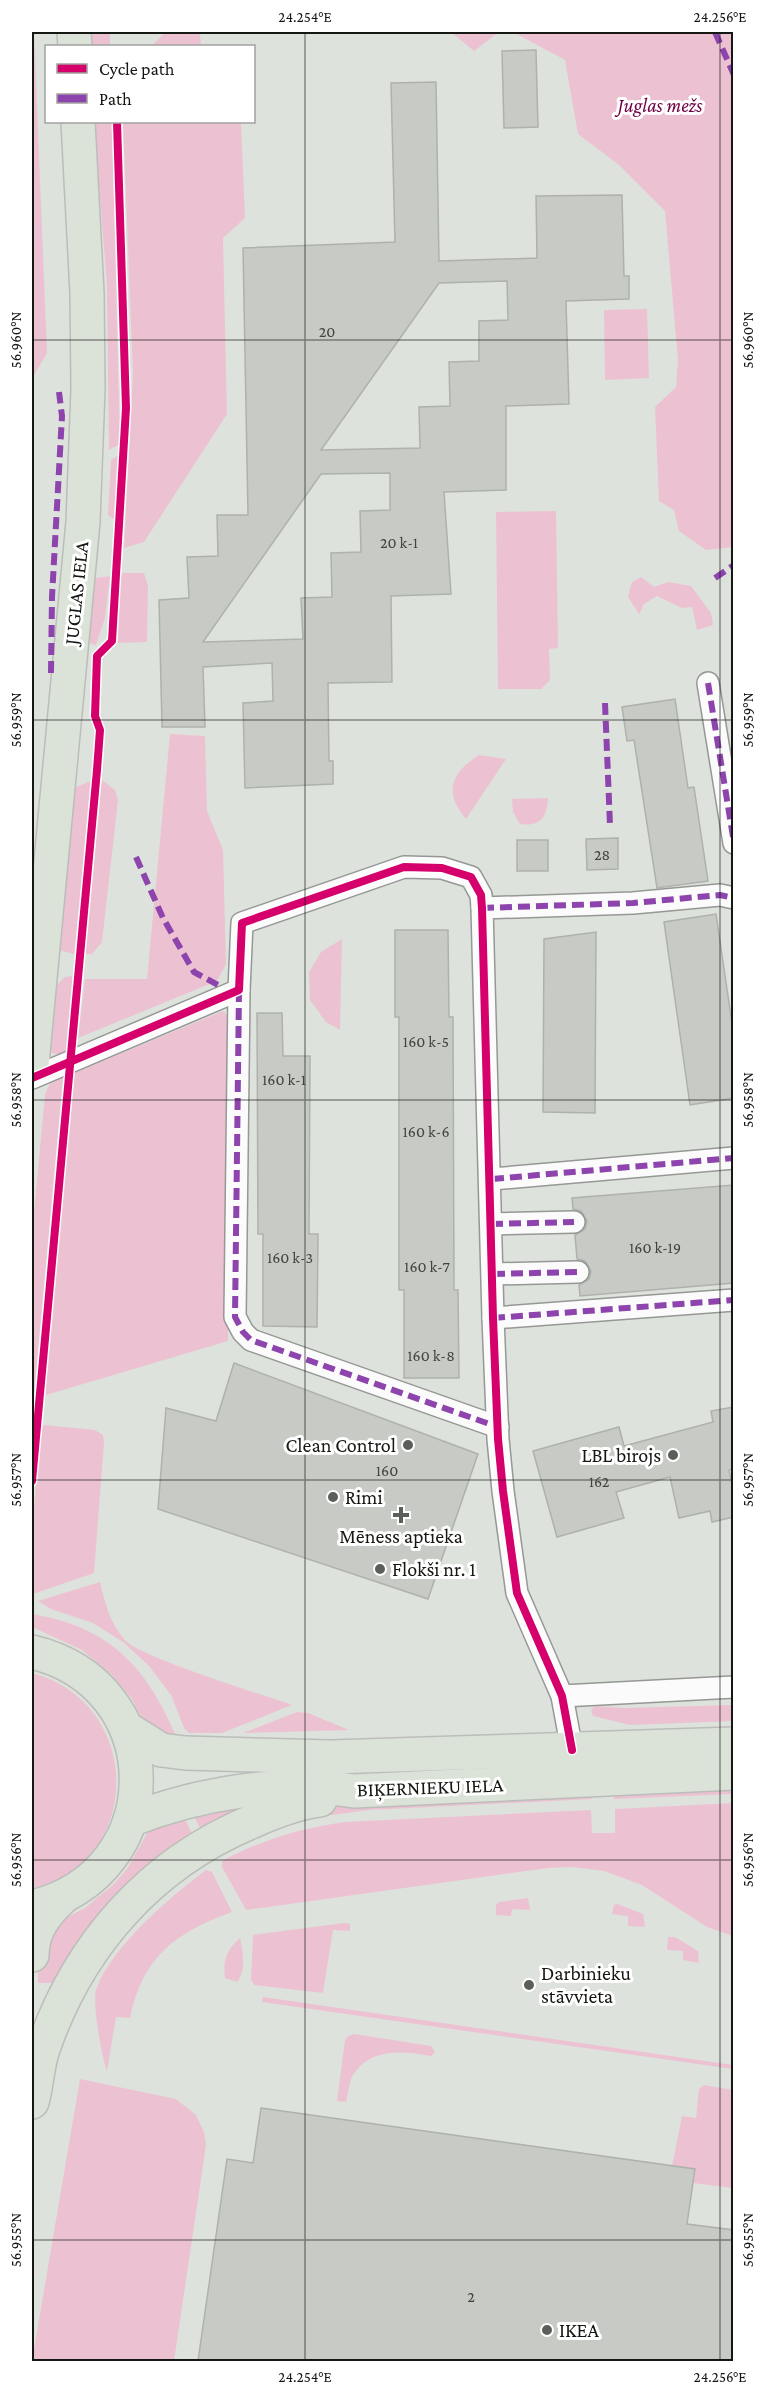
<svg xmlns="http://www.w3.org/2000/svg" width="765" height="2393" font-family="'Crimson Pro',serif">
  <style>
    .green { fill: #ecc2d2 }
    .building { fill: #c7cac5; stroke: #aeb2ad; stroke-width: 1.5; fill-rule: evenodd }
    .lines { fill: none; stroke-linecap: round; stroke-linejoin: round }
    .street-casing { stroke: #959894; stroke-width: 24 }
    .primary-casing { stroke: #bbbdba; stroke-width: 36 }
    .street { stroke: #fafbfa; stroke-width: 21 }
    .primary { stroke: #dbe2d7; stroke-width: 33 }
    .quiet { stroke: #8e44ad; stroke-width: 6; stroke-dasharray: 12 6; stroke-linecap: butt }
    .cycleway-casing { stroke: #fff; stroke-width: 11 }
    .cycleway { stroke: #d6006c; stroke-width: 8 }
    .ticks { fill: none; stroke: #141712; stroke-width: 1.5; stroke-opacity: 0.45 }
    .poi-dot { fill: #5b5e59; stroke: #fff; stroke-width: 2 }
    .labels { text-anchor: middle; stroke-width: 6; stroke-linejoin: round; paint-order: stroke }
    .number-label { font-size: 16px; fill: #41443f }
    .park-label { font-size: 20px; font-style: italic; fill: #720044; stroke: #fff }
    .street-label { font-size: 20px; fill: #141712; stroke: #fff }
    .poi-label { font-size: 20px; fill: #141712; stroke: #fff; text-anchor: start }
    .neatline { fill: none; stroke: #141712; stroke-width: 2 }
    .ticks-label { font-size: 15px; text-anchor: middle; fill: #141712 }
  </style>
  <rect width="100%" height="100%" fill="#dee2dc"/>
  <g class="green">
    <polygon points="32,32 34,32 47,353 32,379"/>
    <polygon points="90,32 110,32 110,46 93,46"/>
    <polygon points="451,32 499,32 474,51"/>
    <polygon points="513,32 733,32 733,547 706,550 679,531 674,510 659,501 655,407 676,387 678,360 665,211 619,165 578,134 565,60"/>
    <polygon points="200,33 201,46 152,46 163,34"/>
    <polygon points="94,122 112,122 120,444 109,450 107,285"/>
    <polygon points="123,122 241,122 245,218 223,238 227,414 144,542 124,548 133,374"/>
    <polygon points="647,309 649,378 605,380 604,310"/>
    <polygon points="119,455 115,520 108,515 111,460"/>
    <polygon points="556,511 558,648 549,649 550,680 541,689 498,689 496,512"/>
    <polygon points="120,573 144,573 148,586 147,642 118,643"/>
    <polygon points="110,576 105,618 96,645 85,642 90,584 96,578"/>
    <polygon points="641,577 654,587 668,582 691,586 711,613 713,625 697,630 692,607 682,608 657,596 644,604 639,614 628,597 632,582"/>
    <polygon points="170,734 205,736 207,811 223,850 226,964 217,981 78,1038 85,979 147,979"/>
    <path d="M 479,755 L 506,759 L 466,819 C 443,792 451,773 479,755 Z"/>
    <polygon points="93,780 74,954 59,950 71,797 76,787"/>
    <polygon points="102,780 115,790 118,800 102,942 92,954 85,954"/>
    <path d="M 548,798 C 547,817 541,827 520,824 L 513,812 L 512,799 Z"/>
    <polygon points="342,939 340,1030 326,1022 310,1000 309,972 321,952"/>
    <polygon points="73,976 66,1055 50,1053 54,988 65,977"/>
    <polygon points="223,1011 228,1016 228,1341 46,1395 44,1392 74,1073"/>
    <polygon points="63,1077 34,1394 32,1392 32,1235 45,1094 50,1083"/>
    <polygon points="43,1425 95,1430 103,1435 104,1443 94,1573 33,1594 32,1537 40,1429"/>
    <path d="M 100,1582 C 105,1604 110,1623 125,1640 C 139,1657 264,1695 292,1705 L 222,1733 L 189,1733 L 184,1728 L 171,1695 L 149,1666 L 123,1642 L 93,1623 L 51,1609 L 38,1601 Z"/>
    <path d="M 32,1614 C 115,1628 149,1671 180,1745 L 145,1725 L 132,1699 L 111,1674 L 82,1650 L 32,1627 Z"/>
    <path d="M 32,1673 C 143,1702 146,1862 32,1888 Z"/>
    <polygon points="733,1705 733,1721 630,1725 593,1716 591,1710 595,1706 625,1708"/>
    <polygon points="297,1712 308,1713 349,1730 243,1733"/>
    <polygon points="730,1789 733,1794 614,1799 613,1792"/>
    <polygon points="591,1793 592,1799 369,1810 308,1818 330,1807 360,1804"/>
    <path d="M 733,1803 L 733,1936 L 707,1927 L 642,1885 L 604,1871 L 572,1867 L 548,1868 L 246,1910 L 222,1867 L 222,1861 C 261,1840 302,1828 345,1822 L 591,1810 L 592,1833 L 615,1833 L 615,1809 Z"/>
    <polygon points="254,1804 202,1832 191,1810"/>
    <polygon points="181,1811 193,1836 59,1983 38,1983 38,1957 56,1923 85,1908 113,1885 127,1869 149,1830"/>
    <path d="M 206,1870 L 212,1872 L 232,1912 C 175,1933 143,1956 130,2018 L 116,2017 L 107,2071 C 102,2059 92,2002 96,1990 C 111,1947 170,1897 206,1870 Z"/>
    <polygon points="528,1898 530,1910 512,1909 511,1916 496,1915 496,1905 499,1902"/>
    <polygon points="617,1904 643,1914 645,1927 628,1926 628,1916 612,1914 614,1905"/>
    <polygon points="344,1923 350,1924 350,1931 333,1930 323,1993 254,1985 251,1980 253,1935"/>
    <polygon points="668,1937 675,1937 698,1951 699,1963 683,1960 683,1951 667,1950"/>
    <path d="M 240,1938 C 243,1951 246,1971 237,1982 L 225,1978 C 223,1959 226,1951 240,1938 Z"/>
    <polygon points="263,1997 733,2065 733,2069 262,2002"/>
    <path d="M 354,2034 L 431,2046 L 435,2052 L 431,2056 C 404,2051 371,2047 353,2075 C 349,2082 348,2094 346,2102 L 337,2101 L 345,2040 L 348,2036 Z"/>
    <polygon points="80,2079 176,2099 196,2115 204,2132 206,2145 174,2361 32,2361"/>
    <polygon points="704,2085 733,2090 733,2188 693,2183 695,2169 672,2166 682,2116 696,2118 699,2089"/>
  </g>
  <g class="building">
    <polygon points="536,50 538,127 504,128 502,51"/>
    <path d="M 436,82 L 439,261 L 537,258 L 536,196 L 622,195 L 624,276 L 629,276 L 629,299 L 566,301 L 569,404 L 506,406 L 506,490 L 444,492 L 451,594 L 391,596 L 392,682 L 328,683 L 329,761 L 333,761 L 333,784 L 245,788 L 243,703 L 273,701 L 272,663 L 203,667 L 205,727 L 162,727 L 159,600 L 189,598 L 187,557 L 218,556 L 217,515 L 248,515 L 243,248 L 395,242 L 391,83 ZM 507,281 L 508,320 L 479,321 L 479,361 L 449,362 L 450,406 L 419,407 L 420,448 L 321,450 L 439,283 ZM 390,473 L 390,510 L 360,511 L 361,552 L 331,553 L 332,597 L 301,598 L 303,639 L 203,642 L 321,474 Z"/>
    <polygon points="675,699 688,788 694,787 708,881 657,888 634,740 627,741 622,707"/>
    <polygon points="618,838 618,869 587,870 586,839"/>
    <rect x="517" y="840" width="31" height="31"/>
    <polygon points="716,914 734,1037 734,1098 690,1105 664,922"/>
    <polygon points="395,930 448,930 449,1017 453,1017 454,1290 458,1290 459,1378 404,1378 404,1290 399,1290 399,1017 395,1017"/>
    <polygon points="596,932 595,1113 543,1112 544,939"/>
    <polygon points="257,1013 282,1013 283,1056 310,1056 309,1234 318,1234 317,1327 263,1326 263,1234 258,1234"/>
    <polygon points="734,1185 734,1283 580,1296 579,1285 589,1279 591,1271 585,1261 577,1259 575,1235 585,1229 587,1221 581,1211 573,1209 572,1198"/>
    <polygon points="234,1363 478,1454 428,1599 158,1509 166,1408 216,1421"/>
    <polygon points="734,1407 734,1469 729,1470 734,1492 734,1517 712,1522 710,1511 679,1518 670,1477 616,1492 624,1518 557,1537 533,1451 619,1427 624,1446 713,1422 711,1411"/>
    <polygon points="261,2108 695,2169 687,2224 734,2230 734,2361 198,2361 227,2159 253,2163"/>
  </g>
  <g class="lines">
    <defs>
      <g id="street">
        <polyline points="708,683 734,843"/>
        <polyline points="482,908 633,903 720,895 734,898"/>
        <polyline points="239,990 235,1317 243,1332 251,1340 498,1427"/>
        <polyline points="32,1078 239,990 242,923 404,867 442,868 471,877 481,895 482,908 493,1318 498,1439 503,1491 517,1593 562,1696 572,1750"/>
        <polyline points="492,1179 734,1158"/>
        <polyline points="491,1224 574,1222"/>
        <polyline points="493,1274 578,1272"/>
        <polyline points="493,1318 734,1300"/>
        <polyline points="562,1696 734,1687"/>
      </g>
      <g id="primary">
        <polyline points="74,32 75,46"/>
        <polyline points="32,1063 83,522 88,389 87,293 78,122"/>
        <path d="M 32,1652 C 171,1685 171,1874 32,1907"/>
        <polyline points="126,1728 161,1750 185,1753 331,1757 734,1744"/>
        <path d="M 130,1820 C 200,1793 279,1780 354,1791 L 734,1773"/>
        <path d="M 32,1955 C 32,1931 45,1914 62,1898"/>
        <path d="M 32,2102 C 37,2085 37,2066 43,2049 C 78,1946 150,1864 251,1822 C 273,1812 297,1803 320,1800"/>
      </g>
    </defs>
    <use href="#street" class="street-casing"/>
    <use href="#primary" class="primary-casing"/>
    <use href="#street" class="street"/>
    <use href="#primary" class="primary"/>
    <g class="quiet">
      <polyline points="715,32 734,75"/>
      <polyline points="715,578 734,565"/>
      <polyline points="51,673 52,597 62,416 59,392"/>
      <polyline points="708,683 734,843"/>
      <polyline points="605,703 610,825"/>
      <polyline points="32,769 33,769"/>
      <polyline points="136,857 163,918 194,972 220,986"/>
      <polyline points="482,908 633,903 720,895 734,898"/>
      <polyline points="239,990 235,1317 243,1332 251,1340 498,1427 497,1423"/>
      <polyline points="492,1179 734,1158"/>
      <polyline points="491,1224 574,1222"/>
      <polyline points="493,1274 578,1272"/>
      <polyline points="493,1318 734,1300"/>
    </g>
    <defs>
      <g id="cycleway">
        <polyline points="32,1078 239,990 242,923 404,867 442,868 471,877 481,895 482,908 493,1318 498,1439 503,1491 517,1593 562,1696 572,1750"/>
        <polyline points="32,1481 97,770 100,730 95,716 97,656 112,641 126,408 117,122"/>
      </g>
    </defs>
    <use href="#cycleway" class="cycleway-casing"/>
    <use href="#cycleway" class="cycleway"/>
  </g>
  <path class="ticks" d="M 305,32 L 305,2362M 720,32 L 720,2362M 32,340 L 734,340M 32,720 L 734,720M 32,1100 L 734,1100M 32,1480 L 734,1480M 32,1860 L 734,1860M 32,2240 L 734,2240"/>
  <g class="poi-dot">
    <circle cx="408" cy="1445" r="6"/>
    <circle cx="673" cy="1455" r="6"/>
    <circle cx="333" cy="1497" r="6"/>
    <path d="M398 1506h6v6h6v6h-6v6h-6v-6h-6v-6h6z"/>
    <circle cx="380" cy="1569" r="6"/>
    <circle cx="529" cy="1985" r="6"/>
    <circle cx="547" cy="2330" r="6"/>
  </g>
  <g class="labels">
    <g class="number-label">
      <text x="327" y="337">20</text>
      <text x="399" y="548">20 k-1</text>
      <text x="602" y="860">28</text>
      <text x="426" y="1047">160 k-5</text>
      <text x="284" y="1085">160 k-1</text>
      <text x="426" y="1137">160 k-6</text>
      <text x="655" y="1253">160 k-19</text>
      <text x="290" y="1263">160 k-3</text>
      <text x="427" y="1272">160 k-7</text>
      <text x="431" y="1361">160 k-8</text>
      <text x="387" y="1476">160</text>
      <text x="599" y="1487">162</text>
      <text x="471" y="2302">2</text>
    </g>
    <g class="park-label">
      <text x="660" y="112">Juglas mežs</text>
    </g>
    <g class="street-label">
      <text transform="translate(76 593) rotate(-84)" y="7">JUGLAS IELA</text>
      <text transform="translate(430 1787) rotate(-2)" y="7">BIĶERNIEKU IELA</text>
    </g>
    <g class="poi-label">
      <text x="396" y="1452" text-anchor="end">Clean Control</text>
      <text x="661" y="1462" text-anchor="end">LBL birojs</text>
      <text x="345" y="1504">Rimi</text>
      <text x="401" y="1543" text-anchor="middle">Mēness aptieka</text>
      <text x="392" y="1576">Flokši nr. 1</text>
      <text x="541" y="1980">Darbinieku<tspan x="541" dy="23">stāvvieta</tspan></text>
      <text x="559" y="2337">IKEA</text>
    </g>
  </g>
  <rect width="765" height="2393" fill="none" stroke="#ffffff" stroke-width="66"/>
  <rect x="45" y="45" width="210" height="78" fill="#ffffff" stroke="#a1a2a0" stroke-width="1.5"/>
  <rect x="57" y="64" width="30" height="9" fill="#d6006c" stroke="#a1a2a0" stroke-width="1.5"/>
  <text x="99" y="75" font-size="18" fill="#141712">Cycle path</text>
  <rect x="57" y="94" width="30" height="9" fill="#8e44ad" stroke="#a1a2a0" stroke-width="1.5"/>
  <text x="99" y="105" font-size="18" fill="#141712">Path</text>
  <rect x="33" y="33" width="699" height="2327" class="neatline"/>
  <g class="ticks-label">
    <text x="305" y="22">24.254°E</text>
    <text x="720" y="22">24.256°E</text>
    <text transform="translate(16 340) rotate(-90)" y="5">56.960°N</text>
    <text transform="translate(748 340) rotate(-90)" y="5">56.960°N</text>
    <text transform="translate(16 720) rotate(-90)" y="5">56.959°N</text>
    <text transform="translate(748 720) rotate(-90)" y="5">56.959°N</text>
    <text transform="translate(16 1100) rotate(-90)" y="5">56.958°N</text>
    <text transform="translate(748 1100) rotate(-90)" y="5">56.958°N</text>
    <text transform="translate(16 1480) rotate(-90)" y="5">56.957°N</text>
    <text transform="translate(748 1480) rotate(-90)" y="5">56.957°N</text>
    <text transform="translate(16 1860) rotate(-90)" y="5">56.956°N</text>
    <text transform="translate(748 1860) rotate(-90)" y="5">56.956°N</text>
    <text transform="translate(16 2240) rotate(-90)" y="5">56.955°N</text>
    <text transform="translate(748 2240) rotate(-90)" y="5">56.955°N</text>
    <text x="305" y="2382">24.254°E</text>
    <text x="720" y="2382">24.256°E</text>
  </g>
</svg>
